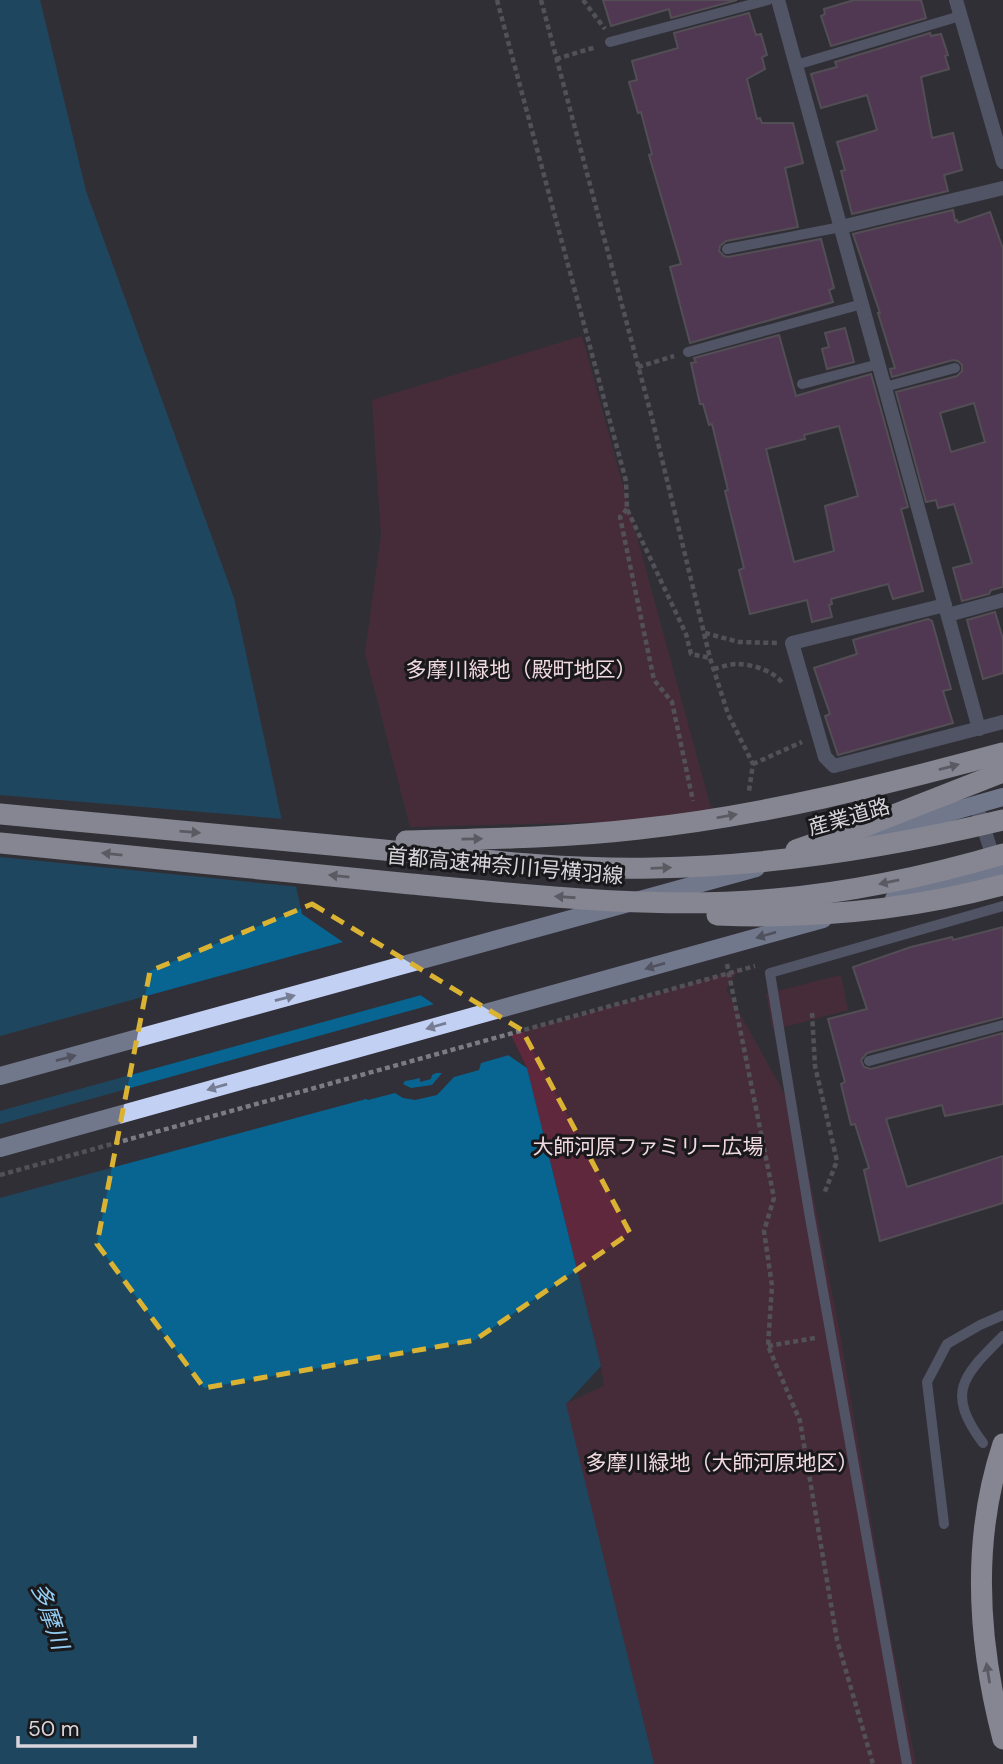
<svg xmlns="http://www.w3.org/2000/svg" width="1003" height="1764" font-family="'DM Sans','Noto Sans JP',sans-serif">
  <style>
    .green { fill: #60283c }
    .water { fill: #086490 }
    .pier { fill: #312f37; fill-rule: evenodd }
    .building { fill: #774174; stroke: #7a7379; stroke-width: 2; fill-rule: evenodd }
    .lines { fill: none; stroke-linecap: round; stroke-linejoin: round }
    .path { stroke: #7d7b82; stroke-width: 4.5; stroke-dasharray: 5 3.5; stroke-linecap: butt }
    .lane { stroke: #75809d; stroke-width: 10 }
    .street { stroke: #75809d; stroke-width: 14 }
    .primary { stroke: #c2d0f4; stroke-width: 18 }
    .highway { stroke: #eaf0fe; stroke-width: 21 }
    .oneway { fill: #8c8f98 }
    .oneway2 { fill: #767d92 }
    .marked { fill: none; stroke: #dbb333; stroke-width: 5; stroke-dasharray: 14 9; stroke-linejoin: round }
    .labels { text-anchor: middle; stroke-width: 6; stroke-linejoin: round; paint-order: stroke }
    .park-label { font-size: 21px; fill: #f0d9df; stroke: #19181b }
    .street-label { font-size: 21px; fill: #d8d6db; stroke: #19181b }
    .water-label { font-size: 23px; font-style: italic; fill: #95cef5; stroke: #19181b }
  </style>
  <rect width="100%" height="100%" fill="#312f37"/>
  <g class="green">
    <polygon points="582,336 714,819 410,827 365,653 381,535 372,400"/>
    <polygon points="738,970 726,989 798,1118 840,1334 889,1629 916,1764 654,1764 565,1404 604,1386 601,1366 527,1068 511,1035"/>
    <polygon points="841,975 848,1010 773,1030 766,994"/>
  </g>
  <polygon class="water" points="0,0 40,0 86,191 234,598 302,914 527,1068 601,1366 566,1404 654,1764 0,1764"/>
  <g class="pier">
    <polygon points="0,795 285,819 300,887 0,857"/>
    <polygon points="347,941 425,994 0,1111 0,1036"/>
    <path d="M 438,1003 L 513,1054 L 481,1063 L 479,1070 L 454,1077 L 437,1095 L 415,1100 L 403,1098 L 395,1093 L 368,1100 L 366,1099 L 0,1198 L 0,1124 ZM 436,1073 L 442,1073 L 432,1085 L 411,1088 L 403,1084 L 405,1081 L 411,1080 L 420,1078 L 420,1082 L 431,1079 L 432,1075 Z"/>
  </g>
  <g class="building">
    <polygon points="603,0 737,0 671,18 669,9 611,26"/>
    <polygon points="854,0 921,0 926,18 831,46 821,16 825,14 824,9"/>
    <polygon points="749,13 756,35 761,34 767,55 762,57 765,69 747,79 757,119 760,118 762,123 793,123 803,163 785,168 798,227 726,241 720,246 719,251 724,256 728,257 821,239 834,288 829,290 833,302 690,343 670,267 681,264 649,155 652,154 641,112 638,113 629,82 637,80 632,61 678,48 674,33"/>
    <polygon points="930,33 931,36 941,34 948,55 945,56 949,69 921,77 932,138 953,133 962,170 944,175 948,191 852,214 841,171 845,170 837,142 877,130 867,95 821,108 811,74 837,67 835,62"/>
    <path d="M 953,210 L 955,221 L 957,220 L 958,223 L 990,212 L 1003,249 L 1003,587 L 991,590 L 989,594 L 962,601 L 953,568 L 972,563 L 954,504 L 938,508 L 936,500 L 926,502 L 896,392 L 957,376 L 962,371 L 962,365 L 958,361 L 953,360 L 892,377 L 890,369 L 895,368 L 878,313 L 880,313 L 853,234 ZM 974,403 L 985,442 L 951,452 L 940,413 Z"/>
    <polygon points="845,328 854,362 827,369 822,349 829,347 825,333"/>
    <path d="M 779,335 L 796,396 L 871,374 L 908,507 L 901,509 L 923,591 L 893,599 L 888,584 L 831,599 L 832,604 L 829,605 L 832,617 L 812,622 L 807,600 L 750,614 L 739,570 L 744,568 L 725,491 L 728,490 L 712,424 L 709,425 L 703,404 L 700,404 L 691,363 L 696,362 L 694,358 ZM 839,426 L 858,496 L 825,506 L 834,551 L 794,562 L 766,449 L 805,439 L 804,435 Z"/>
    <polygon points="995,612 1003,639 1003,673 983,679 967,620"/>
    <polygon points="928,619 932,621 951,689 943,691 953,723 838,755 825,716 830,714 814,668 857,654 853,640"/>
    <polygon points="1003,927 1003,1017 867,1053 861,1060 864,1067 871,1069 1003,1033 1003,1104 945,1116 942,1105 886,1119 907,1187 1003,1156 1003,1203 880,1241 864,1170 869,1168 855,1124 851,1125 841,1084 845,1082 828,1019 867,1009 853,967 911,947 952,937 953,940"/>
  </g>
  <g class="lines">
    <g class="path">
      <polyline points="497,0 626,481 627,509 686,634 691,654 710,658"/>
      <polyline points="541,0 652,418 710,658 728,714 753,764 749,791"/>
      <polyline points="583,0 605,29"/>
      <polyline points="556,59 596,47"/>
      <polyline points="638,367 674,356"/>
      <polyline points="627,509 620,517 654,680 672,702 693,801"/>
      <polyline points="705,633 739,642 777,643"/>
      <path d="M 714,669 C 721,667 730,664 737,664 C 752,664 775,671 783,684"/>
      <polyline points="753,764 802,742"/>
      <polyline points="727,964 774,1198 764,1231 772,1286 768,1346 800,1421 837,1640 873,1764"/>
      <polyline points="812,1013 815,1066 837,1161 824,1194"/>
      <polyline points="0,1175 755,966"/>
      <polyline points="768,1346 815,1338"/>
    </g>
    <g class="lane">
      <polyline points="610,42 768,0"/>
      <polyline points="796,65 960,16"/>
      <polyline points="727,249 841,227"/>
      <polyline points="688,352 862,304"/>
      <polyline points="802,384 879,364"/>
      <polyline points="885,387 955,368"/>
      <polyline points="869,1061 1003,1025"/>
      <path d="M 983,1443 C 945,1392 963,1376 1003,1336"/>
      <polyline points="944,1524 927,1382 947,1344 980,1325 1003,1315"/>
      <polyline points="907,1764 809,1212 770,973 1003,906"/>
    </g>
    <g class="street">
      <polyline points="778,0 979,729"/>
      <polyline points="956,0 1003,162"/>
      <polyline points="841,227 1003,188"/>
      <polyline points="945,605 792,643 825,757 834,766 1003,722"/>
      <polyline points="948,615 1003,600"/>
      <polyline points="976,804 995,863"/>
    </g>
    <g class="primary">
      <polyline points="853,840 1003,797"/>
      <polyline points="894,899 1003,868"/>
      <polyline points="0,1076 756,868"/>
      <polyline points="0,1148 823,919"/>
    </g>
    <g class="highway">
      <path d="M 0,814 C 128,826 256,838 384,850 C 473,859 563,870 653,868 C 772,866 887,848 1003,820"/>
      <path d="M 406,841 C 483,839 562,838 639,829 C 762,816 884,785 1003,753"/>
      <path d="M 0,843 C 137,857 274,870 411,884 C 531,895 654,910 775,899 C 852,892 928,876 1003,854"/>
      <polyline points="796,850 868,825 1003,772"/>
      <path d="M 717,915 C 813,919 910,910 1003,885"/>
      <path d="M 1003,1444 C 971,1540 978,1643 1003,1739"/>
    </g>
  </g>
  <defs><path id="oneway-solid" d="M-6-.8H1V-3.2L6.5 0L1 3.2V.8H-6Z" transform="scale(1.75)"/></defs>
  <g class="oneway">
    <use href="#oneway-solid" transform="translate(949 767) rotate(-15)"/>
    <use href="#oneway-solid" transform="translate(727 816) rotate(-10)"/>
    <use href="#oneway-solid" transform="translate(190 832) rotate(5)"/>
    <use href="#oneway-solid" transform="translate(472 839) rotate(-1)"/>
    <use href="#oneway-solid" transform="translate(112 854) rotate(-174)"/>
    <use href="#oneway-solid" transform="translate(661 868) rotate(-2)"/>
    <use href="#oneway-solid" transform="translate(339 876) rotate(-174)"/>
    <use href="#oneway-solid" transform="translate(889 882) rotate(168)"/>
    <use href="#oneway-solid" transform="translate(565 897) rotate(-176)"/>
    <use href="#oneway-solid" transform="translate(988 1673) rotate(-99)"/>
  </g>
  <g class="oneway2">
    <use href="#oneway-solid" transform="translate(766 935) rotate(164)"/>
    <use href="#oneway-solid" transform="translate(655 966) rotate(164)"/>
    <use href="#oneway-solid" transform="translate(285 998) rotate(-15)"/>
    <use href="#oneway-solid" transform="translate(436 1026) rotate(164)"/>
    <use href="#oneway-solid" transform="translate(66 1058) rotate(-15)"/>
    <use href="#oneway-solid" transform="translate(217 1087) rotate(164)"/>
  </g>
  <path d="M0 0H1003V1764H0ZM 312,904 L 522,1030 L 630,1233 L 475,1340 L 204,1388 L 97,1244 L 150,971 Z" fill="#312f37" fill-opacity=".55" fill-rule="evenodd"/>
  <path class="marked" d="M 312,904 L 522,1030 L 630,1233 L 475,1340 L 204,1388 L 97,1244 L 150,971 Z"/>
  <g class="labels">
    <g class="park-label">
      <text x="521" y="677">多摩川緑地（殿町地区）</text>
      <text x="648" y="1154">大師河原ファミリー広場</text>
      <text x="722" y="1470">多摩川緑地（大師河原地区）</text>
    </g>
    <g class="street-label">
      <text transform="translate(849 817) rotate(-16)" y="7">産業道路</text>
      <text transform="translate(505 866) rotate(5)" y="7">首都高速神奈川1号横羽線</text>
    </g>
    <g class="water-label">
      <text transform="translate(50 1616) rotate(71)" y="8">多摩川</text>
    </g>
  </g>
  <path d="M18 1736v10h177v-10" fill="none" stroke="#d8d6db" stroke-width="3.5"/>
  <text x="28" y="1736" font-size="21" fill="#d8d6db" stroke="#19181b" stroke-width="5" paint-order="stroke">50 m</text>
</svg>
